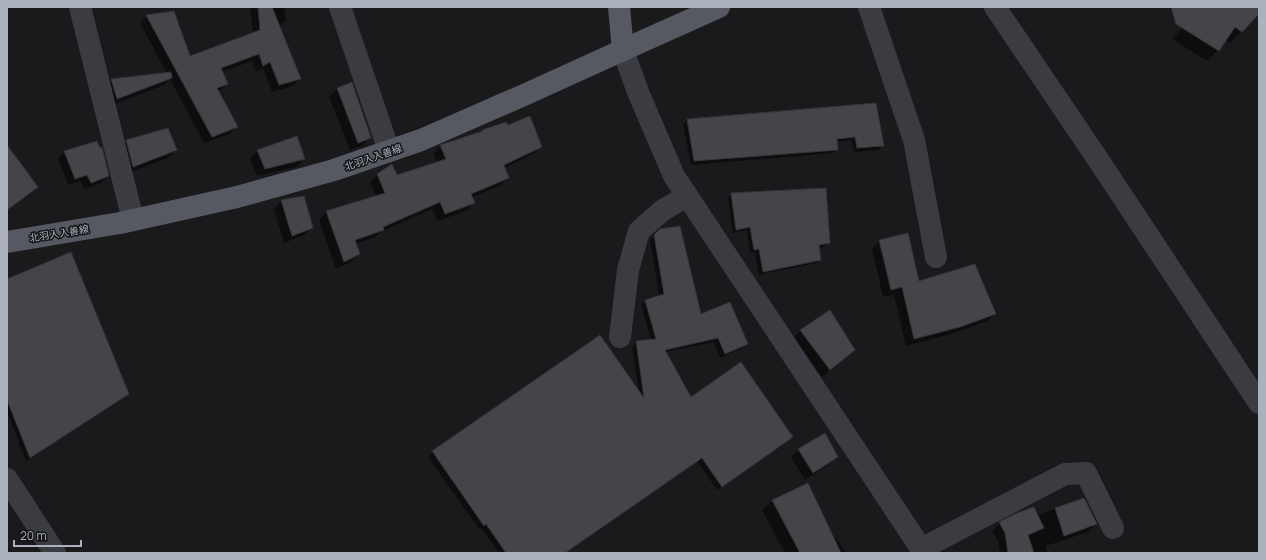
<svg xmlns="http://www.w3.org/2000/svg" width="1266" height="560" font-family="Manrope,'Noto Sans JP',sans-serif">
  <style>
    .shadow { fill: #0007 }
    .building { fill: #444549; stroke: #343438 }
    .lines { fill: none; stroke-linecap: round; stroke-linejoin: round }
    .minor { stroke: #3a3c42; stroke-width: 22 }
    .major { stroke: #565961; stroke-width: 22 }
    .labels { text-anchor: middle; stroke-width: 3; stroke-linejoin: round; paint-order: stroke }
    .street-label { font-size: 10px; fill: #abb2bd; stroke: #151517 }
  </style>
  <rect width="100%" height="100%" fill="#1a1a1c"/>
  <g class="shadow">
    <polygon points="250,7 284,7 286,20 279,27 300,79 293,86 272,92 263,68 256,72 252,61 222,72 227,84 218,92 236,127 229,134 204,143 170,79 164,85 110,106 104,87 111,80 167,74 140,23 147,16 190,58 253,33"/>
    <polygon points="1202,7 1259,7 1259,13 1230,43 1225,40 1218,50 1207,61 1172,39"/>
    <polygon points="352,83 370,138 362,146 350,150 329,97 337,89"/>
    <polygon points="875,104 883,146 879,150 854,152 851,140 836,142 837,150 833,153 691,165 683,124 687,120"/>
    <polygon points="505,123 507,126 541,146 533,154 504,168 508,178 500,186 472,197 474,203 466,211 438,221 432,209 380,232 375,237 355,244 358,254 351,262 336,269 319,220 326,212 376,196 370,182 378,174 397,176 437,163 433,154 440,146 481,133 483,131"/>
    <polygon points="127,141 176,150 168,158 125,174 119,149"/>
    <polygon points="257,151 304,159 296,167 257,176 250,158"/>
    <polygon points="65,152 108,176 101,183 84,189 81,181 68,185 58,158"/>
    <polygon points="732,194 829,242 825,246 819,248 820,259 816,263 759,275 755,252 750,253 747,230 733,233 728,198"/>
    <polygon points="303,197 312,227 304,235 284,243 274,209 281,201"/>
    <polygon points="654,236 701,315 747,344 742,348 720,358 714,342 666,352 690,399 792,437 788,441 717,490 697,461 565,553 499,553 481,528 479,529 428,457 433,452 639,391 632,347 636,342 651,340 641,305 646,301 659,296 650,240"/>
    <polygon points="880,241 918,282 995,314 987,321 951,334 906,346 894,295 883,297 872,249"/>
    <polygon points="7,280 128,394 124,398 26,461 7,412"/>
    <polygon points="801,330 854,350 822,377 793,338"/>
    <polygon points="799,450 837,457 829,464 805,480 791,457"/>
    <polygon points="1084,499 1096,524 1088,532 1046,546 1047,553 1000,553 998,541 992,531 1000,523 1037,515"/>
    <polygon points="772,501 833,539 836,537 846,553 785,553 762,510"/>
  </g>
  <g class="building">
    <polygon points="258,7 272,7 301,79 279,85 270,62 263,66 259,54 221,68 228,84 217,88 238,127 212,137 146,15 174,11 190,56 260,30"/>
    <polygon points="1171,7 1259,7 1259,14 1242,32 1235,27 1219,51 1176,24"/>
    <polygon points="171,72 172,78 117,99 111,79"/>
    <polygon points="352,82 371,138 358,143 337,88"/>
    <polygon points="876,103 884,146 857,148 855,137 837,139 838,150 694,161 687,119"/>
    <polygon points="530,116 542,147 504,165 509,178 471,194 475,203 445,214 440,202 383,227 384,230 355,240 360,254 344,262 326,211 385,193 377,174 392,164 397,175 446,159 440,145 483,131 482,130 506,122 508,125"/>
    <polygon points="168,128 177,150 133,167 126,140"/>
    <polygon points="297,136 305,159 265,169 257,150"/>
    <polygon points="97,141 100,148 102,147 109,176 91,183 87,175 75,179 64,151"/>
    <polygon points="7,145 38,187 7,210"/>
    <polygon points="826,188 830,243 819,245 821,260 763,272 759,249 754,250 750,227 736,230 731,193"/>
    <polygon points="304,196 313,228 292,236 281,200"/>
    <polygon points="680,226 701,314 730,302 748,344 725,354 718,338 665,350 691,397 741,362 793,437 722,487 702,458 565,553 506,553 486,524 484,526 432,451 600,335 644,398 636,341 656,339 645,300 664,294 654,235 660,229"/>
    <polygon points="908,233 919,281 975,264 996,314 960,327 914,339 902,287 891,290 879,240"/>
    <polygon points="71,252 129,394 30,458 7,400 7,279"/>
    <polygon points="830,310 855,350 830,370 800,330"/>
    <polygon points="825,433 838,457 813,473 798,449"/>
    <polygon points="808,483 841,553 800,553 772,500"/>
    <polygon points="1084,498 1097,524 1064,536 1055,508"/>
    <polygon points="1034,507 1044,528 1028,535 1034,553 1008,553 1005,533 999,522 1017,513"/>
  </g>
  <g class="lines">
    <g class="minor">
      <polyline points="80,7 133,220"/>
      <polyline points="340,7 389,151"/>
      <polyline points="869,7 914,140 936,257"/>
      <polyline points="995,7 1097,158 1259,403"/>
      <polyline points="623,50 638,92 674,176 924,553"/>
      <polyline points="620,337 628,270 639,231 663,210 687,196"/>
      <polyline points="7,479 55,553"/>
      <polyline points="921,549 1065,474 1086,473 1113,528"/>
    </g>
    <g class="major">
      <polyline points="619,7 623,50"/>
      <polyline points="7,242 120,223 237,197 334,170 421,140 524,95 623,50 719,7"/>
    </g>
  </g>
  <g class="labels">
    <g class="street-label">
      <text transform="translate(373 157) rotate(-19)" y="4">北羽入入善線</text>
      <text transform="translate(59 233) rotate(-9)" y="4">北羽入入善線</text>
    </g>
  </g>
  <rect width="1266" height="560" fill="none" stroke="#abb2bd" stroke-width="16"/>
  <path d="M14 540v6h67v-6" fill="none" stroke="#abb2bd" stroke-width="2"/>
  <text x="20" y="540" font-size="12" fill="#abb2bd" stroke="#151517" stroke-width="3" paint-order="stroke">20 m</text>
</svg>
